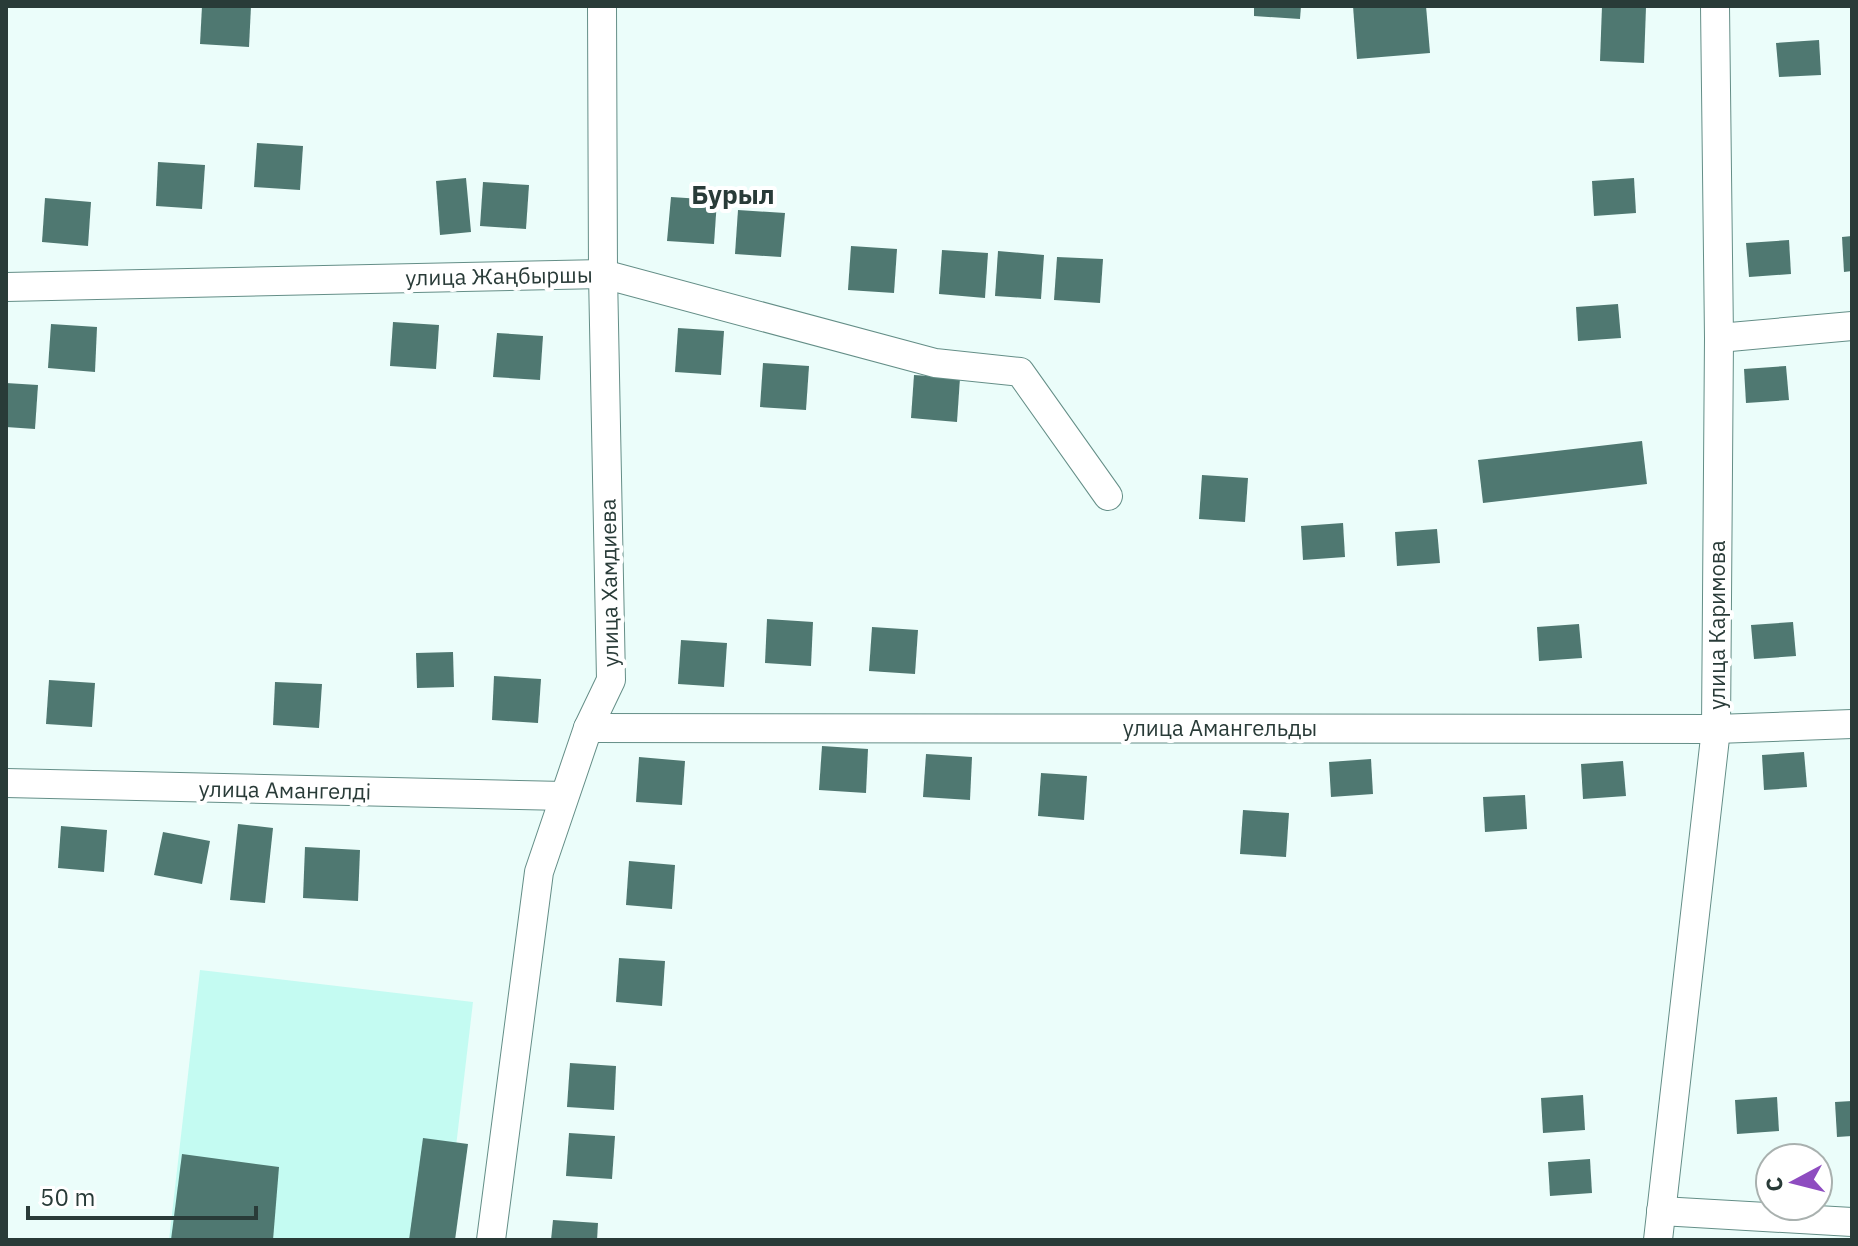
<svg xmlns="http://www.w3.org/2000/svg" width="1858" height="1246" font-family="'IBM Plex Sans',sans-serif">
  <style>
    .built { fill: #c4fbf2 }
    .building { fill: #4f7871 }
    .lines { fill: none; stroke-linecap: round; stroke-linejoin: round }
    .minor-casing { stroke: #648e87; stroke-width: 30 }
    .minor { stroke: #fff; stroke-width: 28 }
    .labels { text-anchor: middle; stroke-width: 8; stroke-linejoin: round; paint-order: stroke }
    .street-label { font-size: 22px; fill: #293b38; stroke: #fff }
    .quarter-label { font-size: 26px; font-weight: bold; fill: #293b38; stroke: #fff }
  </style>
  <rect width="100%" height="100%" fill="#ebfdfa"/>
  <polygon class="built" points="200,970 473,1002 445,1240 169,1240"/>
  <g class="building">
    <polygon points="202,6 251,6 249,47 200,44"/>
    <polygon points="1254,6 1301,6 1300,19 1254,16"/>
    <polygon points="1353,6 1426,6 1430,53 1357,59"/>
    <polygon points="1602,6 1646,7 1644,63 1600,61"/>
    <polygon points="1819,40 1821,75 1779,77 1776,43"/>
    <polygon points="257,143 303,146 300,190 254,187"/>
    <polygon points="158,162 205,165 202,209 156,206"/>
    <polygon points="466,178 471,232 440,235 436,181"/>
    <polygon points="1634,178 1636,213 1594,216 1592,181"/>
    <polygon points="483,182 529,185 526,229 480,226"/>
    <polygon points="671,197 717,200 714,244 667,241"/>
    <polygon points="45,198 91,202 88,246 42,242"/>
    <polygon points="738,210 785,213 781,257 735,254"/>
    <polygon points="1852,236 1852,271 1844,272 1842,237"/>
    <polygon points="1789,240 1791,274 1749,277 1746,243"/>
    <polygon points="851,246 897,249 894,293 848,290"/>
    <polygon points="942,250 988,253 985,298 939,294"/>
    <polygon points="998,251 1044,255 1041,299 995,296"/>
    <polygon points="1057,257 1103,259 1100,303 1054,300"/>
    <polygon points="1618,304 1621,338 1578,341 1576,307"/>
    <polygon points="393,322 439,325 436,369 390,366"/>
    <polygon points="51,324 97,327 95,372 48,368"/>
    <polygon points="678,328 724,331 721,375 675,372"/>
    <polygon points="497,333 543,336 540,380 493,377"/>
    <polygon points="763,363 809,366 806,410 760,407"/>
    <polygon points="1786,366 1789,400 1746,403 1744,369"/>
    <polygon points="914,375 960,378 957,422 911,418"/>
    <polygon points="6,383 38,385 35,429 6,427"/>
    <polygon points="1642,441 1647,484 1483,503 1478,460"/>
    <polygon points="1202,475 1248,478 1245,522 1199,519"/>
    <polygon points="1343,523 1345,557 1303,560 1301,526"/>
    <polygon points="1437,529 1440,563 1397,566 1395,532"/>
    <polygon points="767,619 813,622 811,666 765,663"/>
    <polygon points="1793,622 1796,656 1754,659 1751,625"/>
    <polygon points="1579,624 1582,658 1539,661 1537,627"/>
    <polygon points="872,627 918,630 915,674 869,671"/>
    <polygon points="681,640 727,643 724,687 678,684"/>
    <polygon points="453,652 454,687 417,688 416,653"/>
    <polygon points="494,676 541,679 538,723 492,720"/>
    <polygon points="49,680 95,683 92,727 46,724"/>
    <polygon points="275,682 322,684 319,728 273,725"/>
    <polygon points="822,746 868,749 866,793 819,790"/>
    <polygon points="1804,752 1807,787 1764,790 1762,755"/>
    <polygon points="926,754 972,757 970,800 923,797"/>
    <polygon points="639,757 685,761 682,805 636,802"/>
    <polygon points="1371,759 1373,794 1331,797 1329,762"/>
    <polygon points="1623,761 1626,796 1583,799 1581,764"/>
    <polygon points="1041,773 1087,776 1084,820 1038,816"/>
    <polygon points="1525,795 1527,829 1485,832 1483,797"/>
    <polygon points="1243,810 1289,813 1286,857 1240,854"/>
    <polygon points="238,824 273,828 265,903 230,900"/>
    <polygon points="61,826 107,830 104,872 58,868"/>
    <polygon points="163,832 210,841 202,884 154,875"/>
    <polygon points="305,847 360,850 358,901 303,898"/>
    <polygon points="629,861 675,865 672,909 626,905"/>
    <polygon points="619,958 665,961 662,1006 616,1002"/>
    <polygon points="570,1063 616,1066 614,1110 567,1107"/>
    <polygon points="1583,1095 1585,1130 1543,1133 1541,1098"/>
    <polygon points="1777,1097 1779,1131 1737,1134 1735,1100"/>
    <polygon points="1852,1101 1852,1136 1837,1137 1835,1102"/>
    <polygon points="569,1133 615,1136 612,1179 566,1176"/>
    <polygon points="423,1138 468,1144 455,1240 409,1240"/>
    <polygon points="182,1154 279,1167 273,1240 171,1240"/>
    <polygon points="1590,1159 1592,1193 1550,1196 1548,1162"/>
    <polygon points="553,1220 598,1223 597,1240 551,1240"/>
  </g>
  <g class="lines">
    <defs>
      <g id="minor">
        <polyline points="6,287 603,274 935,363 1020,372 1108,496"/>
        <polyline points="1719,338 1852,326"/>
        <polyline points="588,728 1716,729 1852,724"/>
        <polyline points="6,783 564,796"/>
        <polyline points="1661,1211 1852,1222"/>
        <polyline points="491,1240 539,872 588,728 611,680 603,274 602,6"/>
        <polyline points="1658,1240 1716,729 1719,338 1715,6"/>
      </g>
    </defs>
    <use href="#minor" class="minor-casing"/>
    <use href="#minor" class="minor"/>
  </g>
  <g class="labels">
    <g class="street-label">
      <text transform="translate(499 276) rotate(-1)" y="8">улица Жаңбыршы</text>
      <text transform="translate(609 583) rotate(-91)" y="8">улица Хамдиева</text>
      <text transform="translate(1717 625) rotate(-90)" y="8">улица Каримова</text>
      <text x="1220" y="736">улица Амангельды</text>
      <text transform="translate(285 790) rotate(1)" y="8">улица Амангелді</text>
    </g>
    <g class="quarter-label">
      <text x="733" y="204">Бурыл</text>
    </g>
  </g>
  <rect width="1858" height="1246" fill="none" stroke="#293b38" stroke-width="16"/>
  <g transform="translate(1794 1182) rotate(263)"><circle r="38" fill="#ffffff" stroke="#a9b1af" stroke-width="2"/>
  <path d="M0-6L14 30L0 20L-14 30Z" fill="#8e4cc0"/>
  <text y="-12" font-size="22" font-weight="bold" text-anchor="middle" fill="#293b38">С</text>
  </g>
  <path d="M28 1206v12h228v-12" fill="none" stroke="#293b38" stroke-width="4"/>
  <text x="40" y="1206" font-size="24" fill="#293b38" stroke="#ffffff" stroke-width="6" paint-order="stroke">50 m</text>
</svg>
